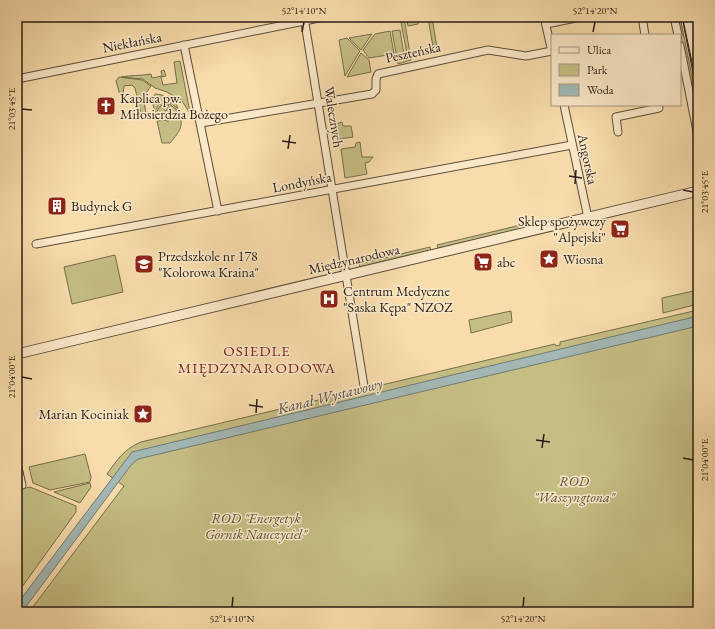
<svg xmlns="http://www.w3.org/2000/svg" width="715" height="629" font-family="'EB Garamond',serif">
  <style>
    .green { fill: #c5be84; stroke: #766e4c }
    .water { fill: #a3b8b5; stroke: #717a75 }
    .lines { fill: none; stroke-linecap: round; stroke-linejoin: round }
    .minor-casing { stroke: #5b4d3a; stroke-width: 9 }
    .tertiary-casing { stroke: #5b4d3a; stroke-width: 11 }
    .secondary-casing { stroke: #271d14; stroke-width: 12 }
    .minor { stroke: #fae8c8; stroke-width: 7 }
    .tertiary { stroke: #fae8c8; stroke-width: 9 }
    .secondary { stroke: #fae8c8; stroke-width: 10 }
    .tram { stroke: #271d14; stroke-width: 1 }
    .ticks { fill: none; stroke: #271d14; stroke-width: 1.5 }
    .labels { text-anchor: middle; stroke-width: 3; stroke-linejoin: round; paint-order: stroke }
    .street-label { font-size: 14px; fill: #271d14; stroke: #fae8c8 }
    .poi-label { font-size: 14px; fill: #271d14; stroke: #fae8c8; text-anchor: start }
    .park-label { font-size: 14px; font-style: italic; fill: #564d36; stroke: #fae8c8 }
    .neighbourhood-label { font-size: 15px; letter-spacing: 1px; fill: #7a1f14; stroke: #fae8c8 }
    .water-label { font-size: 15px; font-style: italic; fill: #4c4c44; stroke: #fae8c8 }
    .neatline { fill: none; stroke: #271d14; stroke-width: 1.5 }
    .ticks-label { font-size: 10px; text-anchor: middle; fill: #271d14 }
  </style>
  <rect width="100%" height="100%" fill="#f8dcab"/>
  <filter id="stains"><feTurbulence type="fractalNoise" baseFrequency=".005" numOctaves="4"/><feColorMatrix values="0 0 0 0 .2 0 0 0 0 .09 0 0 0 0 .02 0 0 0 .5 -.17"/></filter>
  <radialGradient id="worn" r=".72"><stop offset=".6" stop-color="#630" stop-opacity="0"/><stop offset="1" stop-color="#630" stop-opacity=".3"/></radialGradient>
  <g class="green">
    <polygon points="400,17 404,17 411,60 398,64 392,31 400,30 404,55 407,54"/>
    <polygon points="406,17 432,17 437,48 433,47 428,18 419,19 418,24 408,26"/>
    <polygon points="677,17 680,17 698,106 698,122"/>
    <polygon points="390,31 394,54 369,58 363,50 375,34"/>
    <polygon points="372,34 361,50 349,38"/>
    <polygon points="347,38 360,51 345,76 339,40"/>
    <polygon points="361,53 369,60 371,72 347,77"/>
    <path d="M 180,61 L 190,112 L 189,112 L 182,101 L 167,92 L 155,88 L 143,79 L 121,77 C 131,75 140,76 151,74 L 152,78 L 162,76 L 161,71 L 164,70 L 166,76 L 161,77 L 163,85 L 177,83 L 174,62 Z"/>
    <polygon points="119,77 142,80 151,86 143,97 146,113 141,114 135,88 132,85 124,86 123,94 120,95 116,81"/>
    <polygon points="155,94 162,95 176,103 180,114 177,108 169,102 165,108 159,104 155,112 156,119 152,99"/>
    <polygon points="169,104 176,109 177,115 157,119 156,113 160,106 166,111"/>
    <path d="M 180,117 C 184,128 177,134 170,143 L 162,143 L 157,121 L 166,120 L 168,122 L 168,119 Z"/>
    <polygon points="342,122 343,126 351,126 353,137 339,139 336,124"/>
    <polygon points="360,142 362,157 373,157 369,162 365,163 367,174 345,178 341,149 355,147 356,143"/>
    <polygon points="521,225 521,229 438,248 437,245"/>
    <polygon points="430,247 431,250 360,267 359,264"/>
    <polygon points="115,255 123,292 72,304 64,267"/>
    <polygon points="698,290 698,304 663,313 662,298"/>
    <path d="M 698,310 L 698,612 L 29,612 L 124,486 L 107,474 C 117,460 124,449 141,442 L 555,344 L 556,346 L 560,345 L 560,342 Z"/>
    <polygon points="511,311 512,322 471,333 469,320"/>
    <polygon points="85,454 91,477 90,482 50,490 33,483 29,467"/>
    <polygon points="90,483 91,487 80,503 54,492"/>
    <polygon points="30,487 76,506 76,512 22,587 17,588 17,490"/>
  </g>
  <polygon class="water" points="698,316 698,326 138,459 131,465 22,612 17,612 17,604 132,452"/>
  <g class="lines">
    <defs>
      <g id="minor">
        <polyline points="304,17 364,386"/>
        <polyline points="544,17 552,52"/>
        <polyline points="642,17 645,35"/>
        <polyline points="674,17 678,35"/>
        <polyline points="546,24 581,17"/>
        <polyline points="184,45 218,211"/>
        <polyline points="680,46 698,136"/>
        <polyline points="17,79 324,17"/>
        <polyline points="564,105 588,218"/>
        <polyline points="201,123 372,94 376,90 376,79 378,74 488,50 526,56 552,51"/>
        <polyline points="618,132 616,117 659,108 658,105"/>
        <polyline points="36,244 572,145"/>
        <polyline points="17,463 22,485"/>
      </g>
      <polyline id="tertiary" points="17,354 698,191"/>
      <polyline id="secondary" points="688,17 698,64"/>
    </defs>
    <use href="#minor" class="minor-casing"/>
    <use href="#tertiary" class="tertiary-casing"/>
    <use href="#secondary" class="secondary-casing"/>
    <use href="#minor" class="minor"/>
    <use href="#tertiary" class="tertiary"/>
    <use href="#secondary" class="secondary"/>
    <g class="tram">
      <polyline points="682,17 698,98"/>
      <polyline points="696,17 698,28"/>
    </g>
  </g>
  <path class="ticks" d="M 302,32 L 304,22M 593,32 L 595,22M 22,109 L 32,110M 282,141 L 296,143M 288,149 L 290,135M 569,176 L 582,178M 575,184 L 576,170M 683,190 L 693,192M 22,377 L 32,379M 249,405 L 263,407M 256,413 L 257,399M 536,440 L 550,442M 542,448 L 544,434M 683,458 L 693,460M 232,607 L 233,597M 523,607 L 524,597"/>
  <defs>
    <symbol id="church-square" viewBox="-11 -11 22 22"><rect x="-9" y="-9" width="18" height="18" rx="4" fill="#8f2418" stroke="#fae8c8"/><path d="M-1.2-6h2.4v3.5h3.3v2.4h-3.3V6h-2.4V-.1h-3.3v-2.4h3.3Z" fill="#fff"/></symbol>
    <symbol id="building-square" viewBox="-11 -11 22 22"><rect x="-9" y="-9" width="18" height="18" rx="4" fill="#8f2418" stroke="#fae8c8"/><path d="M-4-6H4V6H1V3H-1V6H-4ZM-2.5-4.3h1.7v1.8h-1.7ZM.8-4.3h1.7v1.8H.8ZM-2.5-1h1.7V.8h-1.7ZM.8-1h1.7V.8H.8Z" fill="#fff"/></symbol>
    <symbol id="supermarket-square" viewBox="-11 -11 22 22"><rect x="-9" y="-9" width="18" height="18" rx="4" fill="#8f2418" stroke="#fae8c8"/><path d="M-6-5.5h2.5l.6 2H6L4.5 2H-2.5L-4.4-4H-6ZM-1.5 3.2a1.3 1.3 0 1 0 .1 0ZM3 3.2a1.3 1.3 0 1 0 .1 0Z" fill="#fff"/></symbol>
    <symbol id="sight-square" viewBox="-11 -11 22 22"><rect x="-9" y="-9" width="18" height="18" rx="4" fill="#8f2418" stroke="#fae8c8"/><path d="M0-6L1.8-2.2L6-1.7L2.9 1.2L3.7 5.4L0 3.3L-3.7 5.4L-2.9 1.2L-6-1.7L-1.8-2.2Z" fill="#fff"/></symbol>
    <symbol id="school-square" viewBox="-11 -11 22 22"><rect x="-9" y="-9" width="18" height="18" rx="4" fill="#8f2418" stroke="#fae8c8"/><path d="M0-5L7-2L0 1L-7-2ZM-4 1L0 2.5L4 1V4Q0 6-4 4Z" fill="#fff"/></symbol>
    <symbol id="hospital-square" viewBox="-11 -11 22 22"><rect x="-9" y="-9" width="18" height="18" rx="4" fill="#8f2418" stroke="#fae8c8"/><path d="M-5-5h3v3.5h4V-5h3V5h-3V1.5h-4V5h-3Z" fill="#fff"/></symbol>
  </defs>
  <g fill-rule="evenodd">
    <use href="#church-square" x="95" y="95" width="22" height="22"/>
    <use href="#building-square" x="46" y="195" width="22" height="22"/>
    <use href="#supermarket-square" x="609" y="218" width="22" height="22"/>
    <use href="#sight-square" x="538" y="248" width="22" height="22"/>
    <use href="#supermarket-square" x="472" y="251" width="22" height="22"/>
    <use href="#school-square" x="133" y="253" width="22" height="22"/>
    <use href="#hospital-square" x="318" y="288" width="22" height="22"/>
    <use href="#sight-square" x="132" y="403" width="22" height="22"/>
  </g>
  <g class="labels">
    <g class="street-label">
      <text transform="translate(132 42) rotate(-11)" y="5">Niekłańska</text>
      <text transform="translate(413 52) rotate(-12)" y="5">Peszteńska</text>
      <text transform="translate(334 117) rotate(81)" y="5">Walecznych</text>
      <text transform="translate(588 159) rotate(78)" y="5">Angorska</text>
      <text transform="translate(302 182) rotate(-11)" y="5">Londyńska</text>
      <text transform="translate(354 259) rotate(-13)" y="5">Międzynarodowa</text>
    </g>
    <g class="poi-label">
      <text x="120" y="103">Kaplica pw.<tspan x="120" dy="16">Miłosierdzia Bożego</tspan></text>
      <text x="71" y="211">Budynek G</text>
      <text x="606" y="226" text-anchor="end">Sklep spożywczy<tspan x="606" dy="16">"Alpejski"</tspan></text>
      <text x="158" y="261">Przedszkole nr 178<tspan x="158" dy="16">"Kolorowa Kraina"</tspan></text>
      <text x="563" y="264">Wiosna</text>
      <text x="497" y="267">abc</text>
      <text x="343" y="296">Centrum Medyczne<tspan x="343" dy="16">"Saska Kępa" NZOZ</tspan></text>
      <text x="129" y="419" text-anchor="end">Marian Kociniak</text>
    </g>
    <g class="park-label">
      <text x="574" y="486">ROD<tspan x="574" dy="16">"Waszyngtona"</tspan></text>
      <text x="256" y="523">ROD "Energetyk<tspan x="256" dy="16">Górnik Nauczyciel"</tspan></text>
    </g>
    <g class="neighbourhood-label">
      <text x="257" y="356">OSIEDLE<tspan x="257" dy="17">MIĘDZYNARODOWA</tspan></text>
    </g>
    <g class="water-label">
      <text transform="translate(330 396) rotate(-14)" y="5">Kanał Wystawowy</text>
    </g>
  </g>
  <rect width="715" height="629" fill="none" stroke="#f8dcab" stroke-width="44"/>
  <rect x="551" y="34" width="130" height="72" fill="#fae8c8" stroke="#a69780"/>
  <rect x="559" y="47" width="20" height="6" fill="#fae8c8" stroke="#a69780"/>
  <text x="587" y="54" font-size="12" fill="#271d14">Ulica</text>
  <rect x="559" y="64" width="20" height="12" fill="#c5be84" stroke="#a69780"/>
  <text x="587" y="74" font-size="12" fill="#271d14">Park</text>
  <rect x="559" y="84" width="20" height="12" fill="#a3b8b5" stroke="#a69780"/>
  <text x="587" y="94" font-size="12" fill="#271d14">Woda</text>
  <rect x="22" y="22" width="671" height="585" class="neatline"/>
  <g class="ticks-label">
    <text x="304" y="14">52°14'10"N</text>
    <text x="595" y="14">52°14'20"N</text>
    <text transform="translate(11 109) rotate(-90)" y="4">21°03'45"E</text>
    <text transform="translate(704 192) rotate(-90)" y="4">21°03'45"E</text>
    <text transform="translate(11 377) rotate(-90)" y="4">21°04'00"E</text>
    <text transform="translate(704 460) rotate(-90)" y="4">21°04'00"E</text>
    <text x="232" y="622">52°14'10"N</text>
    <text x="523" y="622">52°14'20"N</text>
  </g>
  <rect width="100%" height="100%" filter="url(#stains)"/>
  <rect width="100%" height="100%" fill="url(#worn)"/>
</svg>
